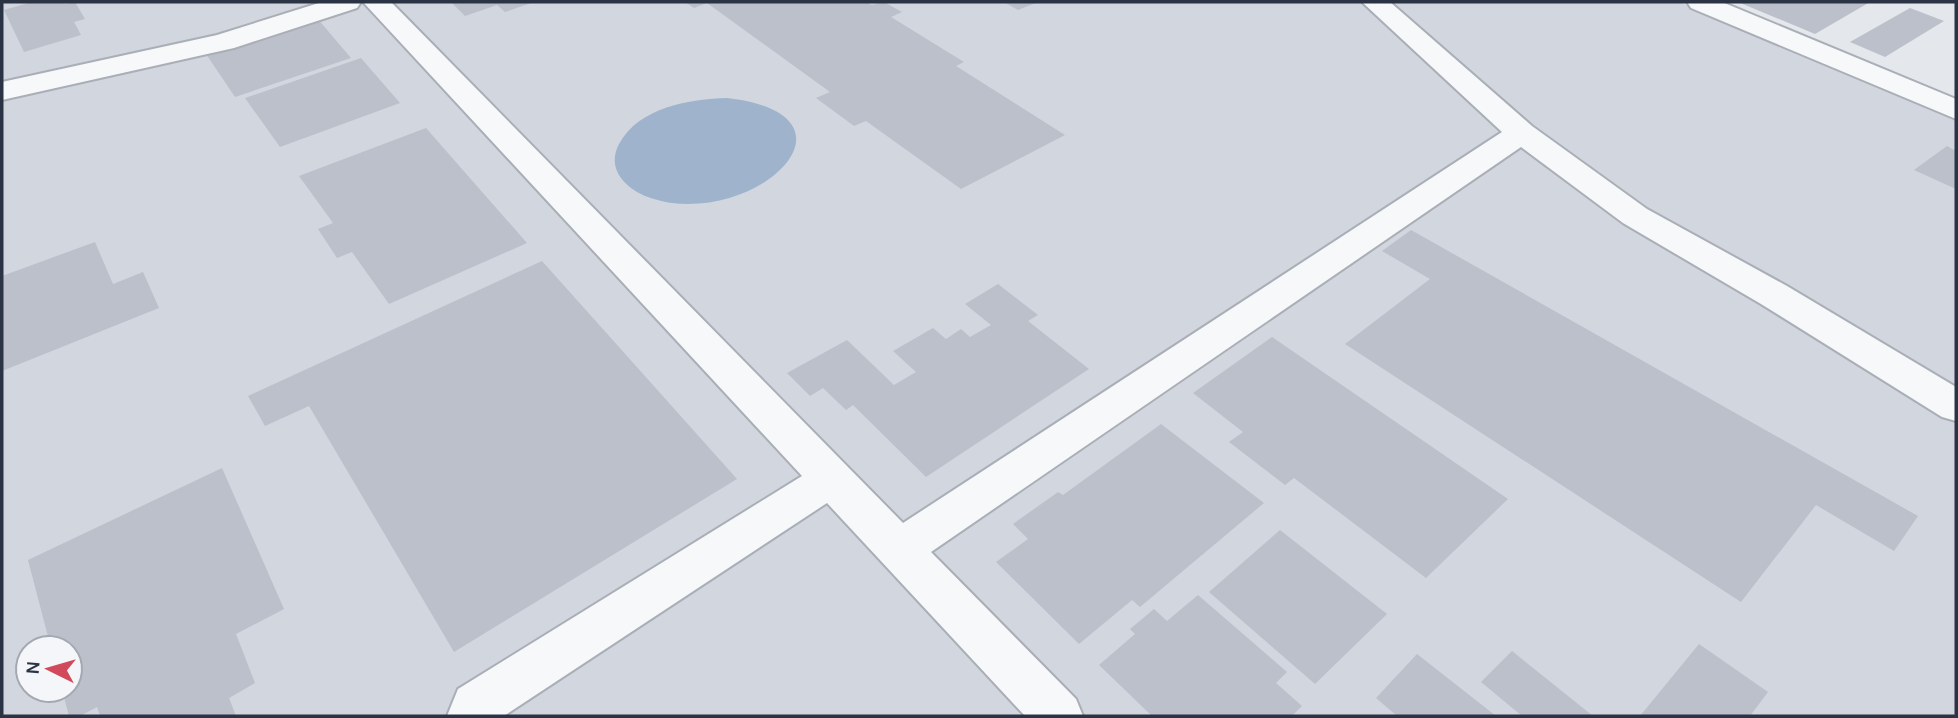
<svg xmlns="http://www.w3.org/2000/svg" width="1958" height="718" font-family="Karla,sans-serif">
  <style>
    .built { fill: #d2d6de; fill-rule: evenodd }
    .water { fill: #9fb4cc }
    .building { fill: #bbc0ca }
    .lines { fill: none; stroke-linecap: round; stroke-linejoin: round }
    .minor-casing { stroke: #a9aeb7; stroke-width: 4 }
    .minor { fill: #f7f8fa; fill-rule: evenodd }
  </style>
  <rect width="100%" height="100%" fill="#e4e7ec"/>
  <path class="built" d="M 2,2 L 1679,2 L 1956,121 L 1956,716 L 2,716 ZM 28,648 L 70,648 L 70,690 L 28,690 Z"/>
  <path class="water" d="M 727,98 C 865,114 770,215 672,203 C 653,200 633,194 621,178 C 613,168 613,155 619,144 C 639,107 690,99 727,98 Z"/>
  <g class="building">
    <polygon points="32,2 63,2 65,4 75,2 85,19 74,22 81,35 24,52 4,10"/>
    <polygon points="451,2 534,2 505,12 497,5 465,16"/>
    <polygon points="685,2 866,2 872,5 884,2 902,12 891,17 964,62 956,66 1065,135 961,189 866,121 854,126 816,98 830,92 707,3 694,8"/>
    <polygon points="1004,2 1038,2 1018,10"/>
    <polygon points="1738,2 1870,2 1815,34"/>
    <polygon points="1910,8 1944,21 1885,57 1850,42"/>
    <polygon points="317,18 351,58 235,97 206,54"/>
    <polygon points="361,58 400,103 280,147 245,98"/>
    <polygon points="426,128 527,243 389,304 352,252 337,258 318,229 333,223 299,176"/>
    <polygon points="1947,146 1956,151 1956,189 1914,170"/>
    <polygon points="1411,230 1918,516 1894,551 1816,505 1741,602 1345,344 1430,279 1382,251"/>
    <polygon points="95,242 113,284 143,272 159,308 2,371 2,276"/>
    <polygon points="542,261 737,479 454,652 309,406 265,426 248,396"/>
    <polygon points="998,284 1038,315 1028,321 1089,369 926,477 853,405 846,410 823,388 810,396 787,373 847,340 894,385 916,372 893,351 933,328 946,339 961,329 970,337 991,325 965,304"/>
    <polygon points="1272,337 1508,499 1426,578 1294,478 1285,485 1229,442 1243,432 1193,393"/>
    <polygon points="1161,424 1264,503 1140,607 1132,600 1079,644 996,562 1028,539 1013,524 1058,492 1063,495"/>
    <polygon points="222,468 284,609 236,634 255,683 229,698 236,716 100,716 97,707 80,716 69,716 62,690 70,690 70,648 51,648 28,560"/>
    <polygon points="1280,530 1387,614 1315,684 1209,592"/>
    <polygon points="1198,595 1287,672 1276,683 1302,706 1292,716 1152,716 1099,665 1135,634 1130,629 1154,609 1167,621"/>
    <polygon points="1699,644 1768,692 1750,716 1640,716"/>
    <polygon points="1512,651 1593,716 1522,716 1481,682"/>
    <polygon points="1417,654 1496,716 1397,716 1376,698"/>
  </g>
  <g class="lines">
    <defs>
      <g id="minor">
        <polygon points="322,2 361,2 357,8 234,48 2,100 2,82 217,35"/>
        <polygon points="363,2 391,2 903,523 1502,132 1362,2 1390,2 1532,126 1647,209 1787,286 1956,387 1956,421 1942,417 1761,304 1623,223 1521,147 931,552 1076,699 1083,716 1025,716 827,503 504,716 447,716 458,689 802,476"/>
        <polygon points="1687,2 1722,2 1956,99 1956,119 1691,8"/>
      </g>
    </defs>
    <use href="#minor" class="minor-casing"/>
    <use href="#minor" class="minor"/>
  </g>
  <rect width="1958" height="718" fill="none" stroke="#2b3445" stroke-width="7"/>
  <g transform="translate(49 669) rotate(275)"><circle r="33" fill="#f4f6f9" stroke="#a4a8b1" stroke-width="2"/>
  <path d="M0-5L12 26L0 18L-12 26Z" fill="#d1495b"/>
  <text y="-10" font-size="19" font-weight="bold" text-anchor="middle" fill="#2b3445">N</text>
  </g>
</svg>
